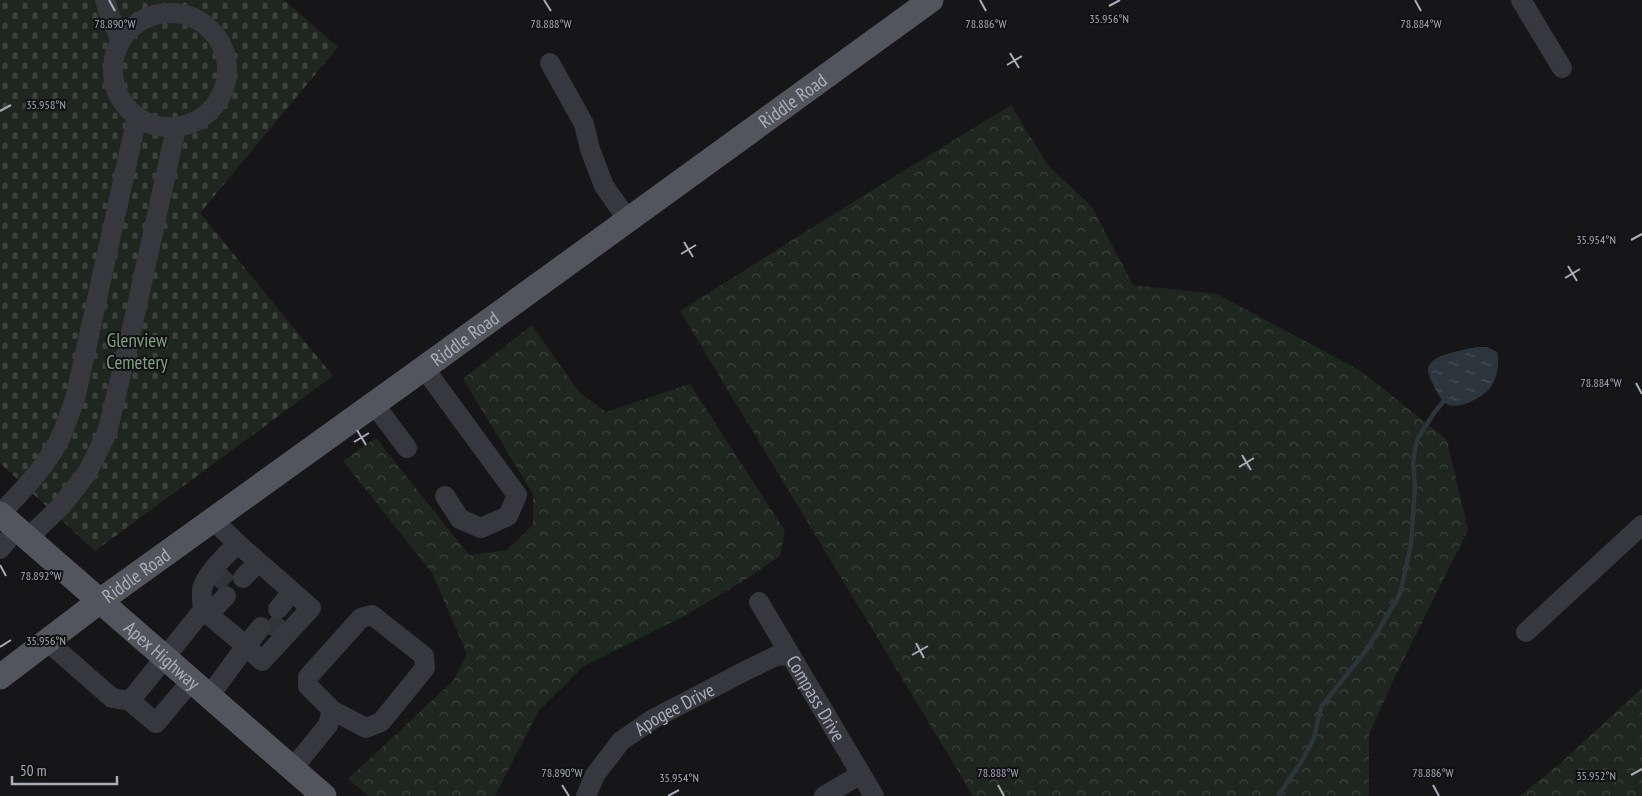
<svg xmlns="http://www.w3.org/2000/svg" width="1642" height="796" font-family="'PT Sans Narrow',sans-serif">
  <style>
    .forest { fill: url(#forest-crowns) }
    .cemetery { fill: url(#cemetery-stones) }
    .water { fill: url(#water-ripples) }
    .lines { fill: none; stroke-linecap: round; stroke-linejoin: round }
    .stream { stroke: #2c353c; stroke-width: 4.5 }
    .minor-tunnel { stroke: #333438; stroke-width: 20; stroke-dasharray: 20 10; stroke-linecap: butt }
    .minor { stroke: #37383d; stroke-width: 20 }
    .major { stroke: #53555c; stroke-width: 25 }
    .ticks { fill: none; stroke: #a8adb8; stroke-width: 2 }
    .labels { text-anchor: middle; stroke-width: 4; stroke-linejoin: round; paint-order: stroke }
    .street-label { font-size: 19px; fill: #a8adb8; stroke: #111113 }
    .park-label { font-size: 19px; fill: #7fa381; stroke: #111113 }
    .ticks-label { font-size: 12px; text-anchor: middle; fill: #a8adb8; stroke: #111113; stroke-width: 4; stroke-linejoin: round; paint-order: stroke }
  </style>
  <defs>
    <pattern id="forest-crowns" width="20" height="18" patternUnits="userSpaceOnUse" patternTransform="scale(1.25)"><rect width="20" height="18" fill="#1e261f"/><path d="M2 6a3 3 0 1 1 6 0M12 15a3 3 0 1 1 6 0" fill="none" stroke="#3c433d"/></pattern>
    <pattern id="cemetery-stones" width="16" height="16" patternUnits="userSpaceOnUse" patternTransform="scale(1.25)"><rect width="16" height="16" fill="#1e261f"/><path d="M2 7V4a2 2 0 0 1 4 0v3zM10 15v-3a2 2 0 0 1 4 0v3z" fill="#3c433d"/></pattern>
    <pattern id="water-ripples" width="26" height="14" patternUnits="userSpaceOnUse" patternTransform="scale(1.25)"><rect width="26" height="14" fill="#2c353c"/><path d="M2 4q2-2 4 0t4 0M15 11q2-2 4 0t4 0" fill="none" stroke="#485056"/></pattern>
  </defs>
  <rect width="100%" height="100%" fill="#161618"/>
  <g class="forest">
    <polygon points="1011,105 1047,164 1092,207 1133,285 1217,294 1361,371 1447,440 1468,530 1393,681 1369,735 1369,796 973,796 680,311 832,215"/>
    <polygon points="532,325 579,392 606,412 690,384 785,531 780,556 740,583 686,615 584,666 538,712 495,796 369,796 348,779 453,681 467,654 432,573 343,461 376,438 469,555 507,550 533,525 533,494 463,379"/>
    <polygon points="1642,688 1642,796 1520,796 1564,760"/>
  </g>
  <polygon class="cemetery" points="0,0 284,0 338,47 200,213 333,376 95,551 0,463"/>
  <path class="water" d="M 1477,347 L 1487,347 L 1497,352 C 1500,363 1497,379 1490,388 C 1483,397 1461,409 1449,405 C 1440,401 1437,392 1433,384 C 1431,380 1428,375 1428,370 C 1428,354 1465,350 1477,347 Z"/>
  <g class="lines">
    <polyline class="stream" points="1280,796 1282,790 1302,761 1314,738 1321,707 1368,648 1400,594 1411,544 1415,486 1413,465 1415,449 1418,438 1434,413 1447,397"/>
    <g class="minor-tunnel">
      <polyline points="214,585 231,567"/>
      <polyline points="270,635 285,616"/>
    </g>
    <g class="minor">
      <polyline points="105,0 111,19 121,40"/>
      <polyline points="1521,0 1562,68"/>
      <circle cx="170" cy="70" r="57"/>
      <polyline points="550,63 584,124 590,149 604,186 628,220"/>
      <polyline points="424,368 517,495 508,516 481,528 460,519 445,496"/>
      <polyline points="374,404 407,448"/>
      <path d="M 0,514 C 24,489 49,464 63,432 C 67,421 71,410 75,399 L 137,117"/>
      <polyline points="28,538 62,505 87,473 107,433 129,342 176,128"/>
      <polyline points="238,544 311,608 262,661 246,646 261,627"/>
      <polyline points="0,549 17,529"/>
      <polyline points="243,578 258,562"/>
      <path id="s1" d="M 759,602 L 874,796"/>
      <polyline points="278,609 292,592"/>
      <path d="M 203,610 C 203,604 201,596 202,590 C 204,576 227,553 238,544 L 213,520"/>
      <polyline points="209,614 226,596"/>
      <polyline points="1526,632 1642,525"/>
      <polyline points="47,641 112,698 130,701"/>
      <polyline points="192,680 156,723 130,701 203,610 246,646 210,695"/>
      <polyline points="293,768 328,725 332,710 308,686 308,677 361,618 372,615 424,656 425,668 381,722 366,728 332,710"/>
      <path id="s2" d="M 586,796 L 595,775 L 621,741 L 653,719 L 747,670 L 776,656 L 790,655"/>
      <polyline points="824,796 861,774"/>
    </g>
    <g class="major">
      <path id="s3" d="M 0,514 L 324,796"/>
      <path id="s4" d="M 0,677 L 100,601 L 424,368 L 931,0"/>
    </g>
  </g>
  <path class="ticks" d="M 109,0 L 115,11M 544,0 L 551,11M 980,0 L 986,11M 1415,0 L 1421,11M 1109,6 L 1120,0M 1010,53 L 1019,68M 1007,65 L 1022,56M 0,111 L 11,105M 1631,240 L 1642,234M 684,242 L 693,257M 681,254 L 696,245M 1568,266 L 1577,281M 1565,278 L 1580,269M 1636,383 L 1642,394M 357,430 L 366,445M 354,442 L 369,433M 1242,455 L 1251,470M 1239,467 L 1254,458M 0,565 L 6,576M 916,643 L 924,658M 0,647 L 11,640M 912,655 L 928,646M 1631,775 L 1642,769M 562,785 L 569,796M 998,785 L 1004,796M 1433,785 L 1439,796M 668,796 L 679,790"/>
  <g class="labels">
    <g class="street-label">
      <text dy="7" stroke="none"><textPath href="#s4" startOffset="980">Riddle Road</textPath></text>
      <text dy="7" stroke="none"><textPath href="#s4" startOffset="575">Riddle Road</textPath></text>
      <text dy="7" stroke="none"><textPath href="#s4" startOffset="170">Riddle Road</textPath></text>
      <text dy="7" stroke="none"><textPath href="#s3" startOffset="215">Apex Highway</textPath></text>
      <text dy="7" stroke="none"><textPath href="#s1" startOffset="112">Compass Drive</textPath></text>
      <text dy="7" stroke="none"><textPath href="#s2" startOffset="128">Apogee Drive</textPath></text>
    </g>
    <g class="park-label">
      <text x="137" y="347">Glenview<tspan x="137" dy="22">Cemetery</tspan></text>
    </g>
  </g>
  <g class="ticks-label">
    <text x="1109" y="23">35.956°N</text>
    <text x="115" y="28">78.890°W</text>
    <text x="551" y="28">78.888°W</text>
    <text x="986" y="28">78.886°W</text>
    <text x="1421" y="28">78.884°W</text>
    <text x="46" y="109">35.958°N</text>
    <text x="1596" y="244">35.954°N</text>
    <text x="1601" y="387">78.884°W</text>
    <text x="41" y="580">78.892°W</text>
    <text x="46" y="645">35.956°N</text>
    <text x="562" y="777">78.890°W</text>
    <text x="998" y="777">78.888°W</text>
    <text x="1433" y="777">78.886°W</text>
    <text x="1596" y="780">35.952°N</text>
    <text x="679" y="782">35.954°N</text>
  </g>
  <path d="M12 776v8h105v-8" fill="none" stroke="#a8adb8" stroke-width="2.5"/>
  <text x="20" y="776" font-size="15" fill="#a8adb8" stroke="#111113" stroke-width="4" paint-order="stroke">50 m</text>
</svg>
